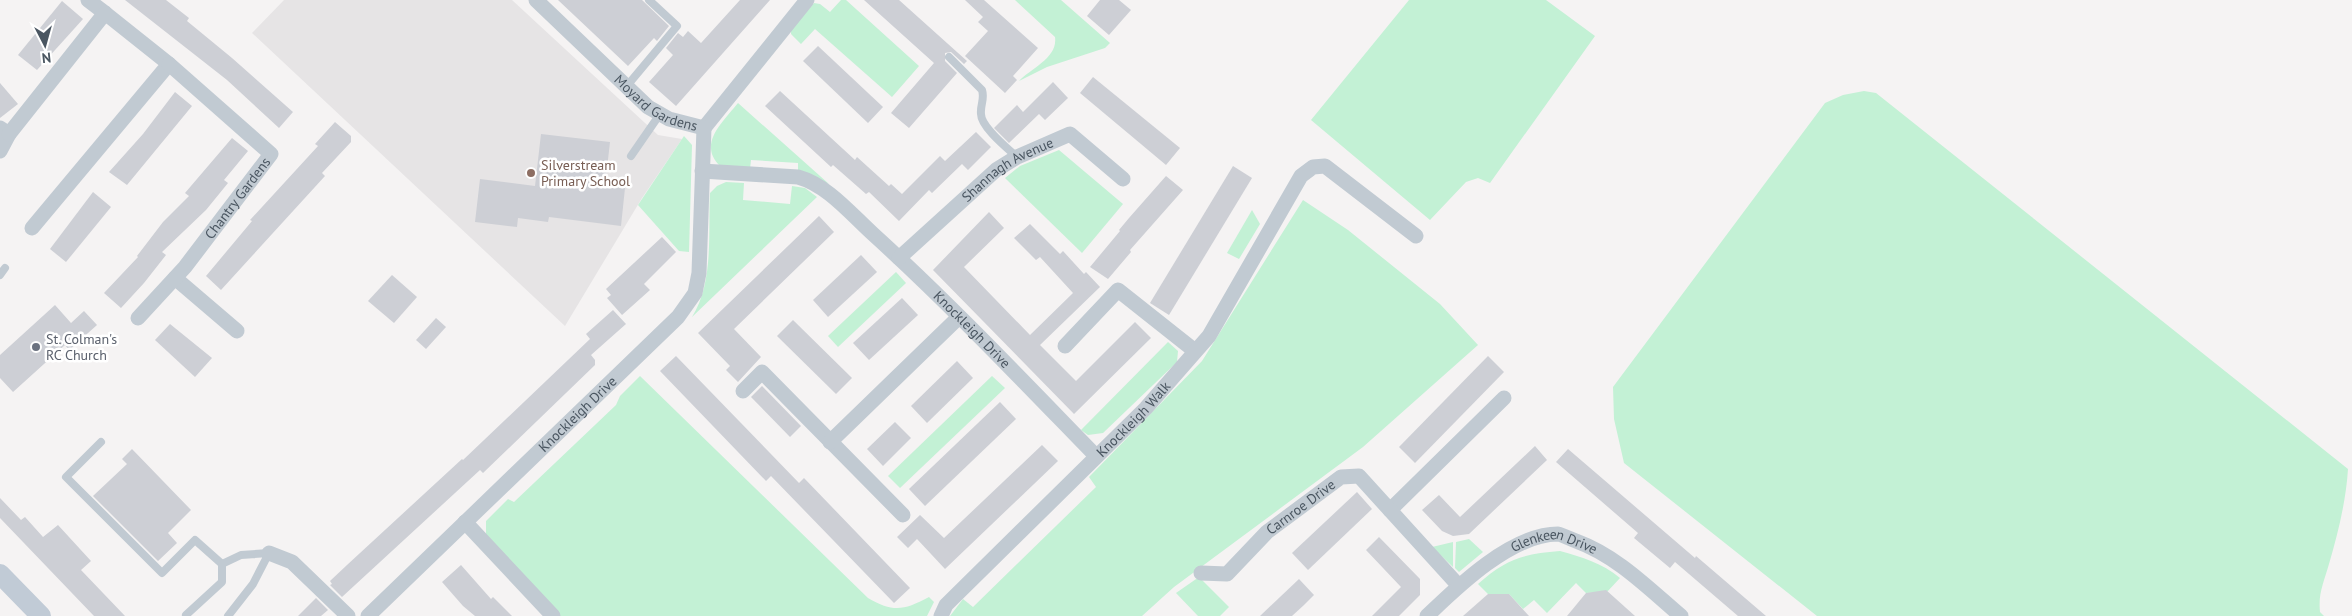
<svg xmlns="http://www.w3.org/2000/svg" width="2352" height="616" font-family="'PT Sans',sans-serif">
  <style>
    .education { fill: #e6e4e5 }
    .green { fill: #c3f1d5 }
    .building { fill: #cdcfd5 }
    .lines { fill: none; stroke-linecap: round; stroke-linejoin: round }
    .service { stroke: #c1cad2; stroke-width: 8 }
    .minor { stroke: #c1cad2; stroke-width: 15 }
    .secondary { stroke: #c1cbd6; stroke-width: 20 }
    .education-dot { fill: #8d6e63; stroke: #fff; stroke-width: 2 }
    .worship-dot { fill: #6b7280; stroke: #fff; stroke-width: 2 }
    .labels { text-anchor: middle; stroke-width: 5; stroke-linejoin: round; paint-order: stroke }
    .street-label { font-size: 14px; fill: #4a5661; stroke: #fff }
    .education-label { font-size: 14px; fill: #785e54; stroke: #fff; text-anchor: start }
    .worship-label { font-size: 14px; fill: #5b616d; stroke: #fff; text-anchor: start }
  </style>
  <rect width="100%" height="100%" fill="#f5f3f3"/>
  <polygon class="education" points="284,0 512,0 658,135 682,139 642,198 565,326 252,33"/>
  <g class="green">
    <polygon points="841,0 846,0 919,66 892,97 815,29 801,44 791,34 791,30 814,3 820,4 830,12"/>
    <path d="M 1015,0 L 1061,0 L 1110,43 L 1105,48 L 1047,67 L 1019,81 C 1031,68 1058,58 1055,37 Z"/>
    <polygon points="1409,0 1546,0 1595,36 1490,183 1478,178 1466,182 1430,220 1311,120"/>
    <path d="M 1864,91 L 1876,93 L 2348,469 C 2346,501 2338,533 2329,564 C 2324,582 2318,593 2320,612 L 2324,616 L 1817,616 L 1624,463 L 1614,419 L 1613,387 L 1825,103 L 1843,95 Z"/>
    <path d="M 738,103 L 829,184 L 798,172 L 798,163 L 751,160 L 750,169 L 719,165 C 698,143 723,122 738,103 Z"/>
    <polygon points="684,136 692,145 689,252 679,251 638,205"/>
    <polygon points="1059,150 1123,204 1082,253 1005,178 1020,166"/>
    <path d="M 726,182 L 744,183 L 743,200 L 790,204 L 792,186 L 805,188 L 817,197 L 692,317 C 714,282 708,233 710,193 L 717,186 Z"/>
    <polygon points="1303,200 1348,230 1440,304 1478,345 1363,447 1174,587 1142,616 950,616 963,599 973,607 1096,487 1089,477 1202,361"/>
    <polygon points="1252,210 1260,224 1239,259 1227,253"/>
    <polygon points="896,272 906,283 838,347 828,336"/>
    <polygon points="1168,342 1178,351 1177,362 1103,433 1088,435 1081,430"/>
    <path d="M 640,376 L 868,598 C 894,613 904,610 929,597 L 934,602 L 927,616 L 560,616 L 486,537 L 486,521 L 508,499 L 514,502 L 616,405 L 620,396 Z"/>
    <polygon points="992,376 1005,388 900,488 888,476"/>
    <polygon points="1469,539 1483,552 1459,572 1455,568 1456,542"/>
    <polygon points="1453,542 1453,567 1432,547"/>
    <path d="M 1560,551 C 1582,557 1602,563 1620,578 L 1607,592 L 1586,593 L 1576,583 L 1547,613 L 1534,600 L 1523,609 L 1509,594 L 1488,594 L 1478,584 C 1506,559 1523,554 1560,551 Z"/>
    <polygon points="1199,577 1229,607 1220,616 1198,616 1176,593"/>
  </g>
  <g class="building">
    <polygon points="125,0 166,0 189,18 187,21 232,58 293,112 279,128 227,80"/>
    <polygon points="558,0 642,0 669,26 657,41 654,38 628,66"/>
    <polygon points="740,0 770,0 676,106 649,82 673,55 666,48 678,33 683,37 688,31 701,43"/>
    <polygon points="864,0 899,0 967,61 964,64 951,52 945,53 945,61 957,73 909,128 891,113 934,63"/>
    <polygon points="965,0 984,0 1038,48 1013,76 1017,80 1005,93 965,56 988,31 978,22 983,17"/>
    <polygon points="1100,0 1119,0 1131,10 1109,35 1087,16"/>
    <polygon points="62,1 83,19 37,70 18,55"/>
    <polygon points="818,46 883,107 868,123 803,61"/>
    <polygon points="1093,77 1180,148 1166,165 1080,93"/>
    <polygon points="1053,82 1068,98 1045,120 1039,114 1009,143 994,128 1017,105 1023,112"/>
    <polygon points="0,83 18,104 0,118"/>
    <polygon points="780,91 855,160 857,157 889,186 891,184 902,194 940,156 945,161 976,132 991,147 968,170 962,164 932,193 929,190 899,221 869,192 866,194 833,165 831,167 765,106"/>
    <polygon points="175,92 192,106 127,185 109,172 143,134"/>
    <polygon points="335,122 351,136 351,142 322,173 325,176 221,290 206,276 252,221 250,220 318,146 315,144"/>
    <polygon points="541,134 610,142 605,186 625,188 621,226 549,217 548,222 518,218 517,227 475,222 480,179 535,186"/>
    <polygon points="232,138 248,151 224,180 228,183 206,210 162,252 166,255 144,283 121,308 104,293 138,257 137,256 163,222 189,196 185,193"/>
    <polygon points="1233,166 1252,178 1169,315 1150,303"/>
    <polygon points="1166,176 1183,190 1130,250 1131,252 1108,279 1090,267 1120,231 1119,230 1129,218"/>
    <polygon points="93,192 111,207 66,262 50,249"/>
    <polygon points="989,212 1004,228 964,267 1030,335 1073,293 1040,257 1036,260 1014,238 1030,224 1060,254 1063,251 1084,274 1086,272 1100,287 1040,345 1076,381 1135,322 1151,338 1074,414 933,270"/>
    <polygon points="819,216 834,232 734,329 761,357 738,382 726,370 730,366 698,333"/>
    <polygon points="662,237 676,252 644,284 650,290 622,315 607,298 611,295 606,289"/>
    <polygon points="861,255 877,272 828,317 813,300"/>
    <polygon points="392,275 417,297 394,323 368,301"/>
    <polygon points="902,298 918,315 869,360 853,343"/>
    <polygon points="55,305 71,323 84,311 97,325 69,350 65,345 13,392 0,378 0,355"/>
    <polygon points="613,310 626,324 591,355 595,360 595,365 483,473 480,470 342,597 330,585 332,584 330,581 347,565 462,459 463,460 590,339 586,334"/>
    <polygon points="436,318 446,327 426,349 416,340"/>
    <polygon points="793,320 852,378 836,394 777,336"/>
    <polygon points="170,324 212,358 195,377 155,340"/>
    <polygon points="676,356 799,483 804,478 910,588 894,603 771,476 766,481 660,371"/>
    <polygon points="1488,356 1504,372 1415,463 1399,447"/>
    <polygon points="957,361 973,378 927,423 911,406"/>
    <polygon points="762,386 801,426 790,437 751,397"/>
    <polygon points="1000,402 1016,419 925,506 909,489"/>
    <polygon points="895,422 911,438 883,466 867,449"/>
    <polygon points="1042,445 1058,461 945,569 917,539 908,548 897,537 920,515 944,538"/>
    <polygon points="1535,446 1547,460 1469,534 1453,536 1442,531 1422,510 1439,495 1460,517"/>
    <polygon points="132,449 191,510 168,533 177,543 158,561 93,496 127,464 122,459"/>
    <polygon points="1568,449 1695,558 1696,556 1766,616 1738,616 1675,562 1670,568 1634,538 1638,533 1556,462"/>
    <polygon points="1357,492 1372,509 1308,570 1292,553"/>
    <polygon points="0,498 21,520 25,517 43,537 58,525 91,561 81,570 125,616 94,616 0,518"/>
    <polygon points="1379,537 1420,579 1420,595 1399,616 1372,616 1401,587 1366,550"/>
    <polygon points="461,565 491,599 493,597 512,616 475,616 463,606 442,582"/>
    <polygon points="1299,579 1314,595 1304,605 1292,616 1260,616"/>
    <polygon points="1606,590 1635,616 1567,616 1586,593"/>
    <polygon points="1488,594 1509,594 1529,616 1463,616"/>
    <polygon points="316,598 328,610 321,616 298,616"/>
  </g>
  <g class="lines">
    <g class="service">
      <path d="M 949,57 L 982,90 C 985,99 980,105 981,114 C 981,127 1007,148 1017,157"/>
      <polyline points="626,87 677,26 649,0"/>
      <polyline points="631,156 660,114"/>
      <polyline points="0,275 5,268"/>
      <polyline points="101,442 66,477 162,573 195,540 222,564"/>
      <polyline points="186,615 222,582 222,564 241,555 269,553 253,584 228,616"/>
    </g>
    <g class="minor">
      <polyline points="88,0 105,13"/>
      <path id="s1" d="M 536,0 L 648,107 L 669,119 L 704,128"/>
      <polyline points="0,128 9,134 0,151"/>
      <polyline points="704,128 807,0"/>
      <polyline points="9,134 105,13 169,64 32,228"/>
      <path id="s2" d="M 702,171 L 798,177 C 827,185 850,213 873,234 C 950,304 1023,381 1096,456"/>
      <path id="s3" d="M 899,258 L 996,170 L 1017,157 L 1070,134 L 1123,179"/>
      <polyline points="175,278 237,331"/>
      <path id="s4" d="M 138,318 L 185,267 L 271,154 L 169,64"/>
      <polyline points="1065,346 1118,290 1195,351"/>
      <polyline points="743,391 762,372 903,515"/>
      <polyline points="830,442 959,317"/>
      <polyline points="1390,510 1504,398"/>
      <polyline points="465,522 553,616"/>
      <polyline points="269,553 292,562 348,616"/>
      <path id="s5" d="M 1201,573 L 1227,574 L 1267,532 L 1341,477 L 1359,476 L 1458,585"/>
      <path id="s6" d="M 368,616 L 678,317 L 695,293 L 699,273 L 704,128"/>
      <path id="s7" d="M 941,616 L 946,605 L 1146,408 L 1209,336 L 1301,176 L 1313,167 L 1325,166 L 1416,236"/>
      <path id="s8" d="M 1427,616 C 1458,586 1512,534 1558,534 C 1563,535 1570,539 1576,541 C 1617,556 1648,588 1681,616"/>
    </g>
    <polyline class="secondary" points="0,574 41,616"/>
  </g>
  <circle class="education-dot" cx="531" cy="173" r="5"/>
  <circle class="worship-dot" cx="36" cy="347" r="5"/>
  <g class="labels">
    <g class="street-label">
      <text dy="5" stroke="none"><textPath href="#s1" startOffset="160">Moyard Gardens</textPath></text>
      <text dy="5" stroke="none"><textPath href="#s3" startOffset="141">Shannagh Avenue</textPath></text>
      <text dy="5" stroke="none"><textPath href="#s4" startOffset="156">Chantry Gardens</textPath></text>
      <text dy="5" stroke="none"><textPath href="#s2" startOffset="329">Knockleigh Drive</textPath></text>
      <text dy="5" stroke="none"><textPath href="#s6" startOffset="291">Knockleigh Drive</textPath></text>
      <text dy="5" stroke="none"><textPath href="#s7" startOffset="276">Knockleigh Walk</textPath></text>
      <text dy="5" stroke="none"><textPath href="#s5" startOffset="126">Carnroe Drive</textPath></text>
      <text dy="5" stroke="none"><textPath href="#s8" startOffset="154">Glenkeen Drive</textPath></text>
    </g>
    <g class="education-label">
      <text x="541" y="170">Silverstream<tspan x="541" dy="16">Primary School</tspan></text>
    </g>
    <g class="worship-label">
      <text x="46" y="344">St. Colman's<tspan x="46" dy="16">RC Church</tspan></text>
    </g>
  </g>
  <g transform="translate(45 45) rotate(174)" stroke="#ffffff" stroke-width="4" paint-order="stroke">
  <path d="M0-4L9 19L0 12L-9 19Z" fill="#4a5661"/>
  <text y="-8" font-size="14" font-weight="bold" text-anchor="middle" fill="#4a5661">N</text>
  </g>
</svg>
